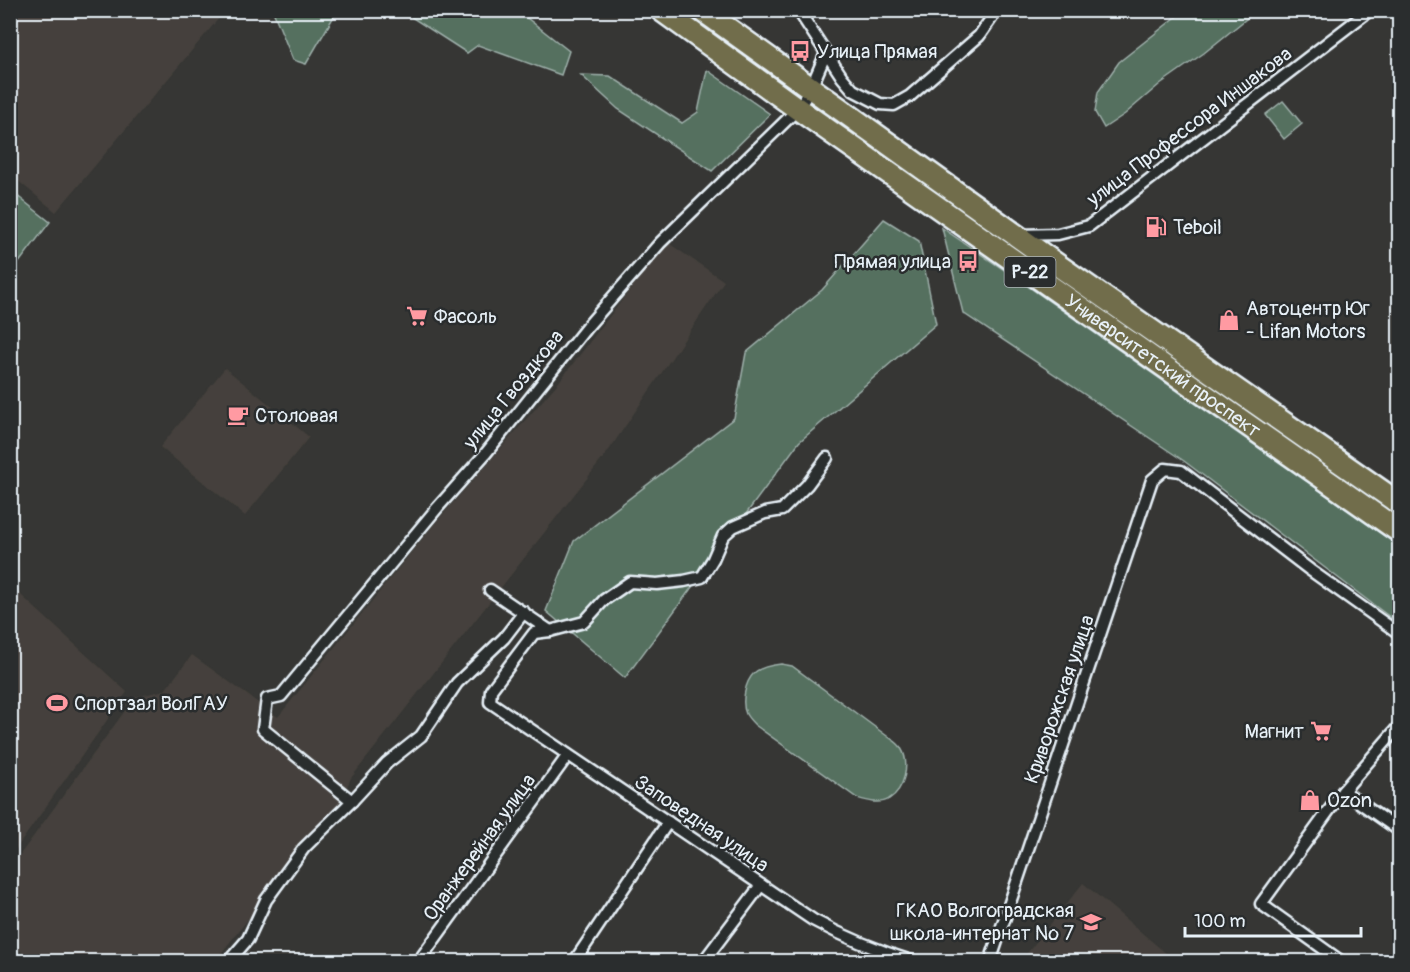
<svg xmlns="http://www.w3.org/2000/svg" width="1410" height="972" font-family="Pangolin,sans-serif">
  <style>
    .built { fill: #45413c }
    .green { fill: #556f5e; stroke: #9eb0ab; stroke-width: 1.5 }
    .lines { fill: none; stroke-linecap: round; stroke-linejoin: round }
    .street-casing { stroke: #e8f1f8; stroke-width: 15 }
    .highway-casing { stroke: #e8f1f8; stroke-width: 26 }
    .street { stroke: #2a2d2e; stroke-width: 10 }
    .highway { stroke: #716d4b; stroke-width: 21 }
    .labels { text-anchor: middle; stroke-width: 5; stroke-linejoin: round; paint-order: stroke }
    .shield { fill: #2a2d2e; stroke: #afb6bb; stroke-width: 1.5 }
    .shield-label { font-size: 18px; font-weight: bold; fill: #e8f1f8 }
    .poi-label { font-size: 20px; fill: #e8f1f8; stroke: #2a2d2e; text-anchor: start }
    .street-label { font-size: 20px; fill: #e8f1f8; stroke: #2a2d2e }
  </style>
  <rect width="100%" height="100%" fill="#363634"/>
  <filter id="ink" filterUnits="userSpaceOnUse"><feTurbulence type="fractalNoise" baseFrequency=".0167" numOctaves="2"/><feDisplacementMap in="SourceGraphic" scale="12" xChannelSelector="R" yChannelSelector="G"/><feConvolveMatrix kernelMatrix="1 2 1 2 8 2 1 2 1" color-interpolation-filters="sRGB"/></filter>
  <g filter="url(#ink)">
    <g class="built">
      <polygon points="10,11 11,10 225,11 56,212 11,175"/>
      <polygon points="667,242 724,281 607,453 351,778 339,805 215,961 33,961 14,946 11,915 11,867 135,697 165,690 192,655 278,717 431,528 558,383"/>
      <polygon points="225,368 309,437 245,516 160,447"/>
      <polygon points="11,586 127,692 11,856"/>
      <polygon points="1083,883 1175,961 1021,961"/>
    </g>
    <g class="green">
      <polygon points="1185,10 1256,11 1204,53 1160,84 1125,114 1104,128 1095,112 1098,92 1119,62"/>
      <polygon points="273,11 337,11 306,64 293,60"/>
      <polygon points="402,11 518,11 569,51 561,75 478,45 467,53"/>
      <polygon points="707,70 770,114 712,171 618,109 581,75 610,76 682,123 698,112"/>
      <polygon points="1283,101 1302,124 1284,139 1265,115"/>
      <polygon points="11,191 50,222 11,273"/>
      <polygon points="884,219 919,241 936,324 799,442 625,678 546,611 574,541 734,418 746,353 822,290"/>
      <polygon points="942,228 1016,278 1399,546 1399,624 1184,461 963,313"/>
      <path d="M 781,664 L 792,666 L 887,736 C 891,739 899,743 901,748 C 911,764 904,790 889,799 C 880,805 867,801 857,798 L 755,725 C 752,722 748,718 746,714 C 741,702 745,682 754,673 C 761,667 772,665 781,664 Z"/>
    </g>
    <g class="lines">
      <defs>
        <g id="street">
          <polyline points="798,10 842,77 853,90 880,104 894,105 910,96 979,36 997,10"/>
          <polyline points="1019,235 1058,234 1089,226 1370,10"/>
          <path d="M 827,458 L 807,485 L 782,510 L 765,513 L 733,527 L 723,536 L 713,559 L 702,577 L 684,581 L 657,584 L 630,582 L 604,600 L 584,622 L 550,631 L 534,633 L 491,690 L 490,702 L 813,920 C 846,938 879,951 914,962"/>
          <polyline points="490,590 550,631"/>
          <polyline points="1343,791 1400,831"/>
          <polyline points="352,801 263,729 267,699 281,696 438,507 486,453 586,328 660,243 798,109 811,88 826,53"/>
          <polyline points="228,962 248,939 266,900 304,848 352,801 387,763 421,736 457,683 504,638 524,612"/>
          <polyline points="418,962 568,755"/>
          <polyline points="574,962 668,822"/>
          <polyline points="703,962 761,885"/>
          <polyline points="990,962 1152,480 1165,469 1181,471 1310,570 1400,634"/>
          <polyline points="1342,962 1261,904 1343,791 1400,725"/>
        </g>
        <g id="highway">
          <path id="s1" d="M 661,10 L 798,109 L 1400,532"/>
          <polyline points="702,10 1059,266 1400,504"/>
        </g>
      </defs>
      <use href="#street" class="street-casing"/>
      <use href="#highway" class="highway-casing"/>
      <use href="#street" class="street"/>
      <use href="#highway" class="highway"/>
    </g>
  </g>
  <defs>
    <symbol id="bus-bare" viewBox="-9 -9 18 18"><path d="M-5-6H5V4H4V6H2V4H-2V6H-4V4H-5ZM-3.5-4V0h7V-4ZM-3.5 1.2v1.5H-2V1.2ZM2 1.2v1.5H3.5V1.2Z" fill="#ff9aa2" stroke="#2a2d2e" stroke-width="2.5" paint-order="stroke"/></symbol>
    <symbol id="fuel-bare" viewBox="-9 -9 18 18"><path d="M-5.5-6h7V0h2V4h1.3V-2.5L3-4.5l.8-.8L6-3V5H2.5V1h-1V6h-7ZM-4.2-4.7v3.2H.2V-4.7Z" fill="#ff9aa2" stroke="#2a2d2e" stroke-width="2.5" paint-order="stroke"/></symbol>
    <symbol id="supermarket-bare" viewBox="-9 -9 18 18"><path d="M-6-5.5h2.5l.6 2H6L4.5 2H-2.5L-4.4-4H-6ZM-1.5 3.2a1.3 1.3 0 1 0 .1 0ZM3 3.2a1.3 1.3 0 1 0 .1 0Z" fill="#ff9aa2" stroke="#2a2d2e" stroke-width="2.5" paint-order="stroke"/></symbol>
    <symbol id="shop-bare" viewBox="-9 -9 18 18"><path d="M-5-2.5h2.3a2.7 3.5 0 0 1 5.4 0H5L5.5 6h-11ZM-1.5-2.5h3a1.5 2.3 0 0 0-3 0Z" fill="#ff9aa2" stroke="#2a2d2e" stroke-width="2.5" paint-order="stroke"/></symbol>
    <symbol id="cafe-bare" viewBox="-9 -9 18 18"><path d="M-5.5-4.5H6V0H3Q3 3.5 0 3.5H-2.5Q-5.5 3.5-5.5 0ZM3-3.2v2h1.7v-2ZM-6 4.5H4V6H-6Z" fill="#ff9aa2" stroke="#2a2d2e" stroke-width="2.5" paint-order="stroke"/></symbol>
    <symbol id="stadium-bare" viewBox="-9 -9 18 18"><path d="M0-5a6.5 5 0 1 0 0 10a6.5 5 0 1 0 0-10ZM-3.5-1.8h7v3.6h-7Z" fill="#ff9aa2" stroke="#2a2d2e" stroke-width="2.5" paint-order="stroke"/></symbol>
    <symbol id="school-bare" viewBox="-9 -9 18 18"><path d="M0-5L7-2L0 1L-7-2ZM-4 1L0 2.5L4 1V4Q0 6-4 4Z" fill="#ff9aa2" stroke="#2a2d2e" stroke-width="2.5" paint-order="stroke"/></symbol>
  </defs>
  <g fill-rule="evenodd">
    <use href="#bus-bare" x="785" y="36" width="30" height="30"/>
    <use href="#fuel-bare" x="1141" y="212" width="30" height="30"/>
    <use href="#bus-bare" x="953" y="246" width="30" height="30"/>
    <use href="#supermarket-bare" x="402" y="301" width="30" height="30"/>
    <use href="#shop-bare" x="1214" y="305" width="30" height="30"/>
    <use href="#cafe-bare" x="223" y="400" width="30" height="30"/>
    <use href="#stadium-bare" x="42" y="688" width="30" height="30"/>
    <use href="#supermarket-bare" x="1306" y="716" width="30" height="30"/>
    <use href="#shop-bare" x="1295" y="785" width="30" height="30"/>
    <use href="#school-bare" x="1076" y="907" width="30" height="30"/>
  </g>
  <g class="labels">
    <rect class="shield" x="1004.5" y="257" width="51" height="30" rx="4.5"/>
    <g class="shield-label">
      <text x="1030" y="278">Р-22</text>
    </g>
    <g class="poi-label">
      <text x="817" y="58">Улица Прямая</text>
      <text x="1173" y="234">Teboil</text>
      <text x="951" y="268" text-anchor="end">Прямая улица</text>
      <text x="1246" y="315">Автоцентр Юг<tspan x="1246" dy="23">- Lifan Motors</tspan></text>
      <text x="434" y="323">Фасоль</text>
      <text x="255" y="422">Столовая</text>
      <text x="74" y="710">Спортзал ВолГАУ</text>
      <text x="1304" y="738" text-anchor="end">Магнит</text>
      <text x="1327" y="807">Ozon</text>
      <text x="1074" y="917" text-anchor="end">ГКАО Волгоградская<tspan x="1074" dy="23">школа-интернат № 7</tspan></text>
    </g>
    <g class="street-label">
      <text transform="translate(1189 126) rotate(-37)" y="7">улица Профессора Иншакова</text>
      <text dy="7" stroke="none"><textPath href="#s1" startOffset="615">Университетский проспект</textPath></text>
      <text transform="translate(513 389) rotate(-51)" y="7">улица Гвоздкова</text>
      <text transform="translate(1059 699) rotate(-71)" y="7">Криворожская улица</text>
      <text transform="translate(702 823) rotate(34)" y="7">Заповедная улица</text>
      <text transform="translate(479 847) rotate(-54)" y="7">Оранжерейная улица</text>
    </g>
  </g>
  <rect width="1410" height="972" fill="none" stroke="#2a2d2e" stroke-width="36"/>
  <rect x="18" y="18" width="1374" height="936" fill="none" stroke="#e8f1f8" stroke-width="2" filter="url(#ink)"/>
  <path d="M1185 927v9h176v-9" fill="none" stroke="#e8f1f8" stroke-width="3"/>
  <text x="1194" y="927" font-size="18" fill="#e8f1f8" stroke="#2a2d2e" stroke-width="4.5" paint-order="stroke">100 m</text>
</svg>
